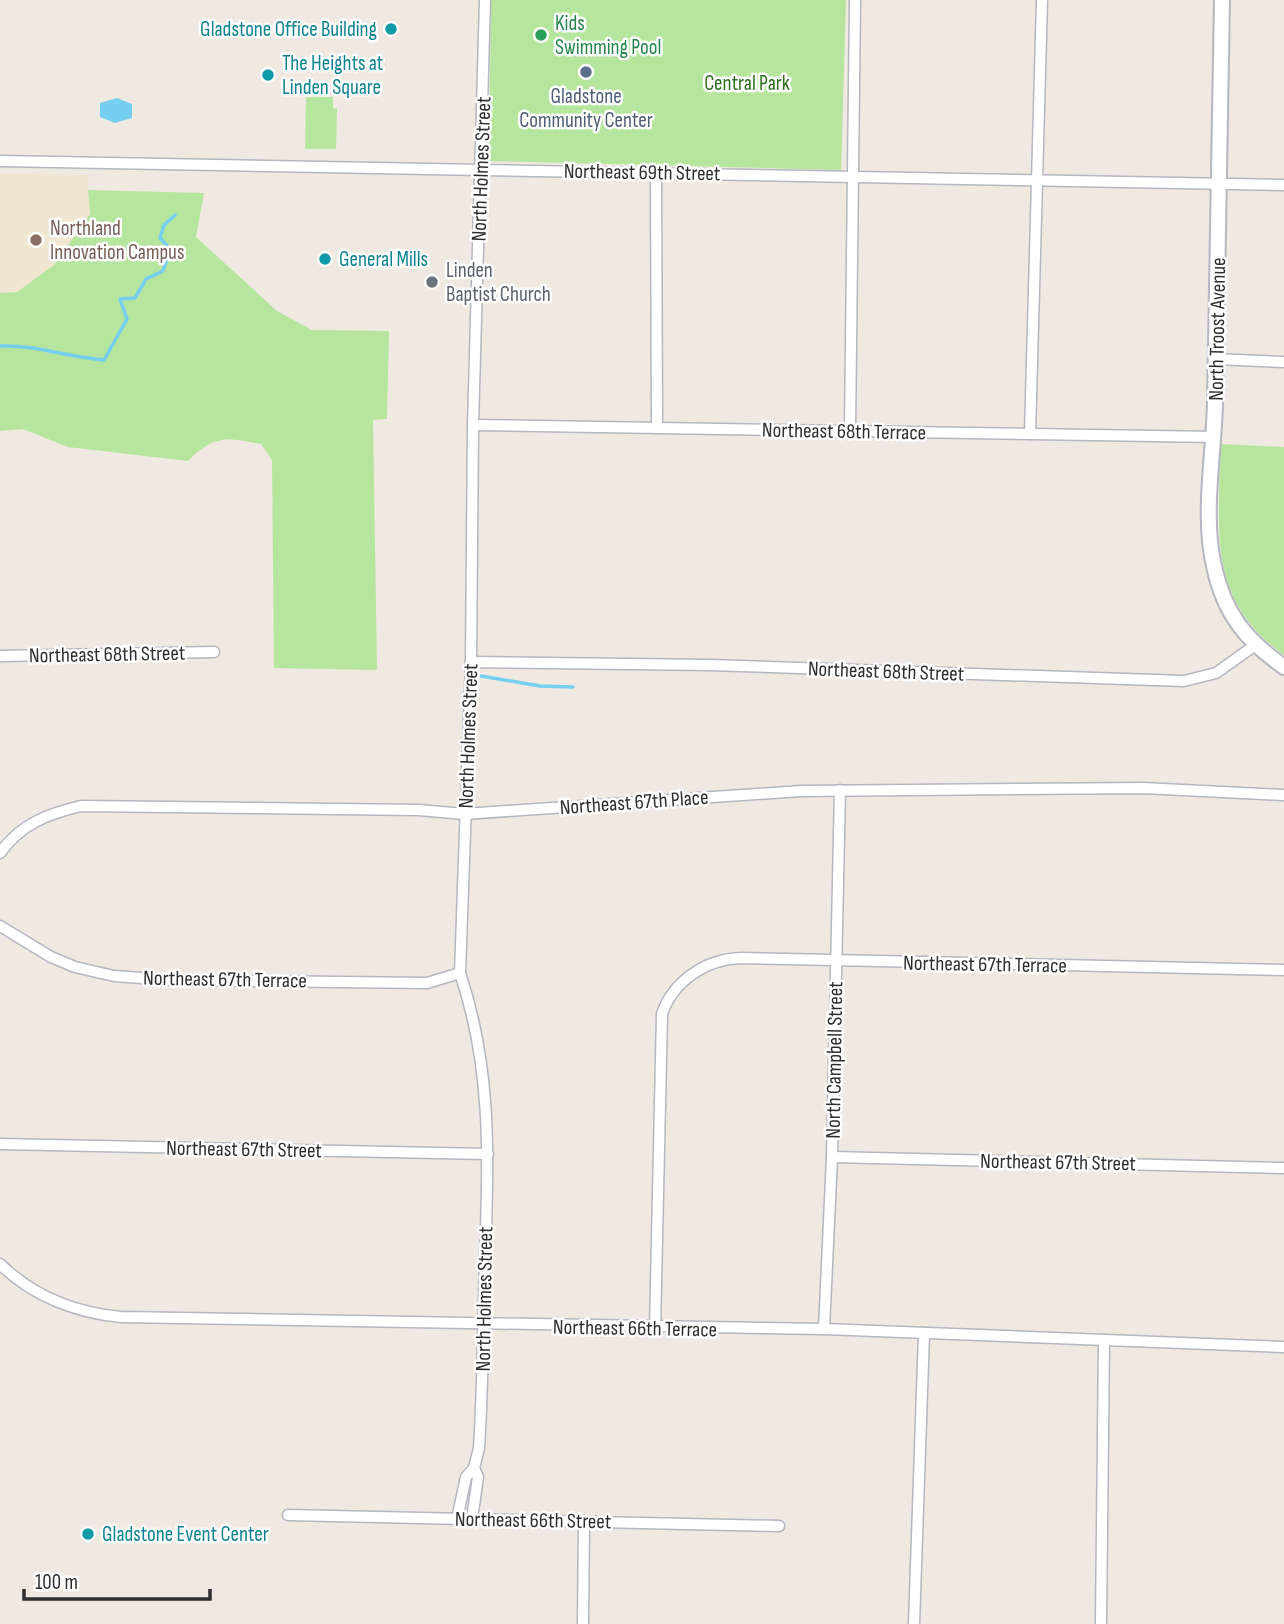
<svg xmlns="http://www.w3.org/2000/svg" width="1284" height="1624" font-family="'Sofia Sans Condensed',sans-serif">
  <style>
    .education { fill: #f0e6d1 }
    .green { fill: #b6e59e }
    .water { fill: #75cff0 }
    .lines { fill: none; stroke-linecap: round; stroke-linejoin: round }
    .stream { stroke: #75cff0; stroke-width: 3.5 }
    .street-casing { stroke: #b4b7c1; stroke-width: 13 }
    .secondary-casing { stroke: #b4b7c1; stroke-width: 18 }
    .street { stroke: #fff; stroke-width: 10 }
    .secondary { stroke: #fff; stroke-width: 14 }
    .culture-dot { fill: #0f9aa8; stroke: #fff; stroke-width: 2.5 }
    .leisure-dot { fill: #2e9e5b; stroke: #fff; stroke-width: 2.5 }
    .service-dot { fill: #5c6f8a; stroke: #fff; stroke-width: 2.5 }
    .education-dot { fill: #8d6e63; stroke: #fff; stroke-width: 2.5 }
    .worship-dot { fill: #6b7280; stroke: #fff; stroke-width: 2.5 }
    .labels { text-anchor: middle; stroke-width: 5; stroke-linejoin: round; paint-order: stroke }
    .leisure-label { font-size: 21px; fill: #27864d; stroke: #fff; text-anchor: start }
    .culture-label { font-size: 21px; fill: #0d838f; stroke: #fff; text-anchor: start }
    .park-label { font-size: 21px; fill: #2c6e1b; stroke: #fff }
    .service-label { font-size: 21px; fill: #4e5e75; stroke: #fff }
    .street-label { font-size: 21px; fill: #2e2e2e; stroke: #fff }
    .education-label { font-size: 21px; fill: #785e54; stroke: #fff; text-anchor: start }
    .worship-label { font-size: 21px; fill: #5b616d; stroke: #fff; text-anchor: start }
  </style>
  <rect width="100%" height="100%" fill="#efe9e1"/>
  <polygon class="education" points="0,174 88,174 90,214 54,265 17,292 0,293"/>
  <g class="green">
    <polygon points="491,0 846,0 841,170 489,161"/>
    <polygon points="306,97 333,97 333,108 337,109 336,149 305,149"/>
    <path d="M 88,190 L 204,193 L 196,237 L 277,311 L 312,330 L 389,331 L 387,419 L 373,420 L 377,670 L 274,668 L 272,460 L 261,444 C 226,438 215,434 188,461 L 68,447 L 23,429 L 0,431 L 0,293 L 17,292 L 54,265 L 90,214 Z"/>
    <path d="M 1220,444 L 1284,447 L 1284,655 C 1205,598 1220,531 1220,444 Z"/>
  </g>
  <polygon class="water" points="117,98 132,104 132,118 115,123 100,117 100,103"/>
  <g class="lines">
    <g class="stream">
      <path d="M 0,346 C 38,345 66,357 104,360 L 127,319 L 120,299 L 135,298 L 146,279 L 163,271 L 170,249 L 160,238 L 164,225 L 175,215"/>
      <polyline points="481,676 540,686 573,687"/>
    </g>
    <defs>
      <g id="street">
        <polyline points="0,161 1284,185"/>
        <polyline points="656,172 657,428"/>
        <polyline points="1216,359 1284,362"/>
        <polyline points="473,425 1215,437"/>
        <polyline points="850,431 855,0"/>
        <polyline points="1030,434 1042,0"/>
        <polyline points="0,656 214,652"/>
        <polyline points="471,662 709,665 1184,681 1216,673 1254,646"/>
        <path d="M 0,853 C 21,824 47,814 81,806 L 419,810 L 464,814 L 801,791 L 1143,788 L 1284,795"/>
        <polyline points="0,926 51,957 75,967 114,976 168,980 427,983 460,973"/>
        <polyline points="0,1144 488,1154"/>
        <polyline points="832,1157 1284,1168"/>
        <path d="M 0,1264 C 33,1296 76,1313 121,1317 L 824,1329 L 1284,1347"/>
        <path d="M 655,1329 L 662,1014 C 673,981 706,959 741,958 L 1284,970"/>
        <polyline points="824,1329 832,1157 840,790"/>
        <polyline points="288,1515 779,1526"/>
        <path d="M 457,1519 L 466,1477 L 474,1468 L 479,1448 C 483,1386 483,1324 485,1262 C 488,1160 493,1072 460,973 L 471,662 L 473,425 L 485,0"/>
        <polyline points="472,1519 478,1477 474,1468"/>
        <polyline points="583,1624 584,1521"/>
        <polyline points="914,1624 924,1333"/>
        <polyline points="1101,1624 1104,1340"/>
      </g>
      <path id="secondary" d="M 1222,0 C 1220,134 1218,268 1215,402 C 1214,455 1202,515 1214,566 C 1224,614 1246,640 1284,667"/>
    </defs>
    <use href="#street" class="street-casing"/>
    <use href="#secondary" class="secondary-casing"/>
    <use href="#street" class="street"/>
    <use href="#secondary" class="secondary"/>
  </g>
  <g class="culture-dot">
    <circle cx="391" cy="29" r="7"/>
    <circle cx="268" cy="75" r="7"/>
    <circle cx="325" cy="259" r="7"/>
    <circle cx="88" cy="1534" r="7"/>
  </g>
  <circle class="leisure-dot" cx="541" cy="35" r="7"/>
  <circle class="service-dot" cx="586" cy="72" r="7"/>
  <circle class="education-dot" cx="36" cy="240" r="7"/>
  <circle class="worship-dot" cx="432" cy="282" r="7"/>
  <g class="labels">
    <g class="leisure-label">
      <text x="555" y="30">Kids<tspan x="555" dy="24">Swimming Pool</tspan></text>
    </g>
    <g class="culture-label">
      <text x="377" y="36" text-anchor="end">Gladstone Office Building</text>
      <text x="282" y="70">The Heights at<tspan x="282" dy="24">Linden Square</tspan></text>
      <text x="339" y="266">General Mills</text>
      <text x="102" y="1541">Gladstone Event Center</text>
    </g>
    <g class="park-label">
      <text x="747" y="90">Central Park</text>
    </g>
    <g class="service-label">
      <text x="586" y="103">Gladstone<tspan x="586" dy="24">Community Center</tspan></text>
    </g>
    <g class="street-label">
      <text transform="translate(481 169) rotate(-88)" y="7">North Holmes Street</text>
      <text transform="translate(642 172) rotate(1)" y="7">Northeast 69th Street</text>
      <text transform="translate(1217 329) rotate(-89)" y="7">North Troost Avenue</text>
      <text transform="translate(844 431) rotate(1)" y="7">Northeast 68th Terrace</text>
      <text transform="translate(107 654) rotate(-1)" y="7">Northeast 68th Street</text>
      <text transform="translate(886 671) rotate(2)" y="7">Northeast 68th Street</text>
      <text transform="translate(468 736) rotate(-88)" y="7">North Holmes Street</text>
      <text transform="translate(634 802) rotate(-4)" y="7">Northeast 67th Place</text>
      <text transform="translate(985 964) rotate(1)" y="7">Northeast 67th Terrace</text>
      <text transform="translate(225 979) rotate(1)" y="7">Northeast 67th Terrace</text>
      <text transform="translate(834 1060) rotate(-89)" y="7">North Campbell Street</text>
      <text transform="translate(244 1149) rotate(1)" y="7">Northeast 67th Street</text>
      <text transform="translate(1058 1162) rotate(1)" y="7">Northeast 67th Street</text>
      <text transform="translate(484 1299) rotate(-89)" y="7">North Holmes Street</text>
      <text transform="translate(635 1328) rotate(1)" y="7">Northeast 66th Terrace</text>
      <text transform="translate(533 1520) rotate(1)" y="7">Northeast 66th Street</text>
    </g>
    <g class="education-label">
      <text x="50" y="235">Northland<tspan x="50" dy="24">Innovation Campus</tspan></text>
    </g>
    <g class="worship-label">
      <text x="446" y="277">Linden<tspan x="446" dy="24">Baptist Church</tspan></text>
    </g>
  </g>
  <path d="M24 1589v10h186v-10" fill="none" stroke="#2e2e2e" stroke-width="3.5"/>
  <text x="35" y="1589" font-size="21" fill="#2e2e2e" stroke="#ffffff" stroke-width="5" paint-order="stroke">100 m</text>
</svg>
